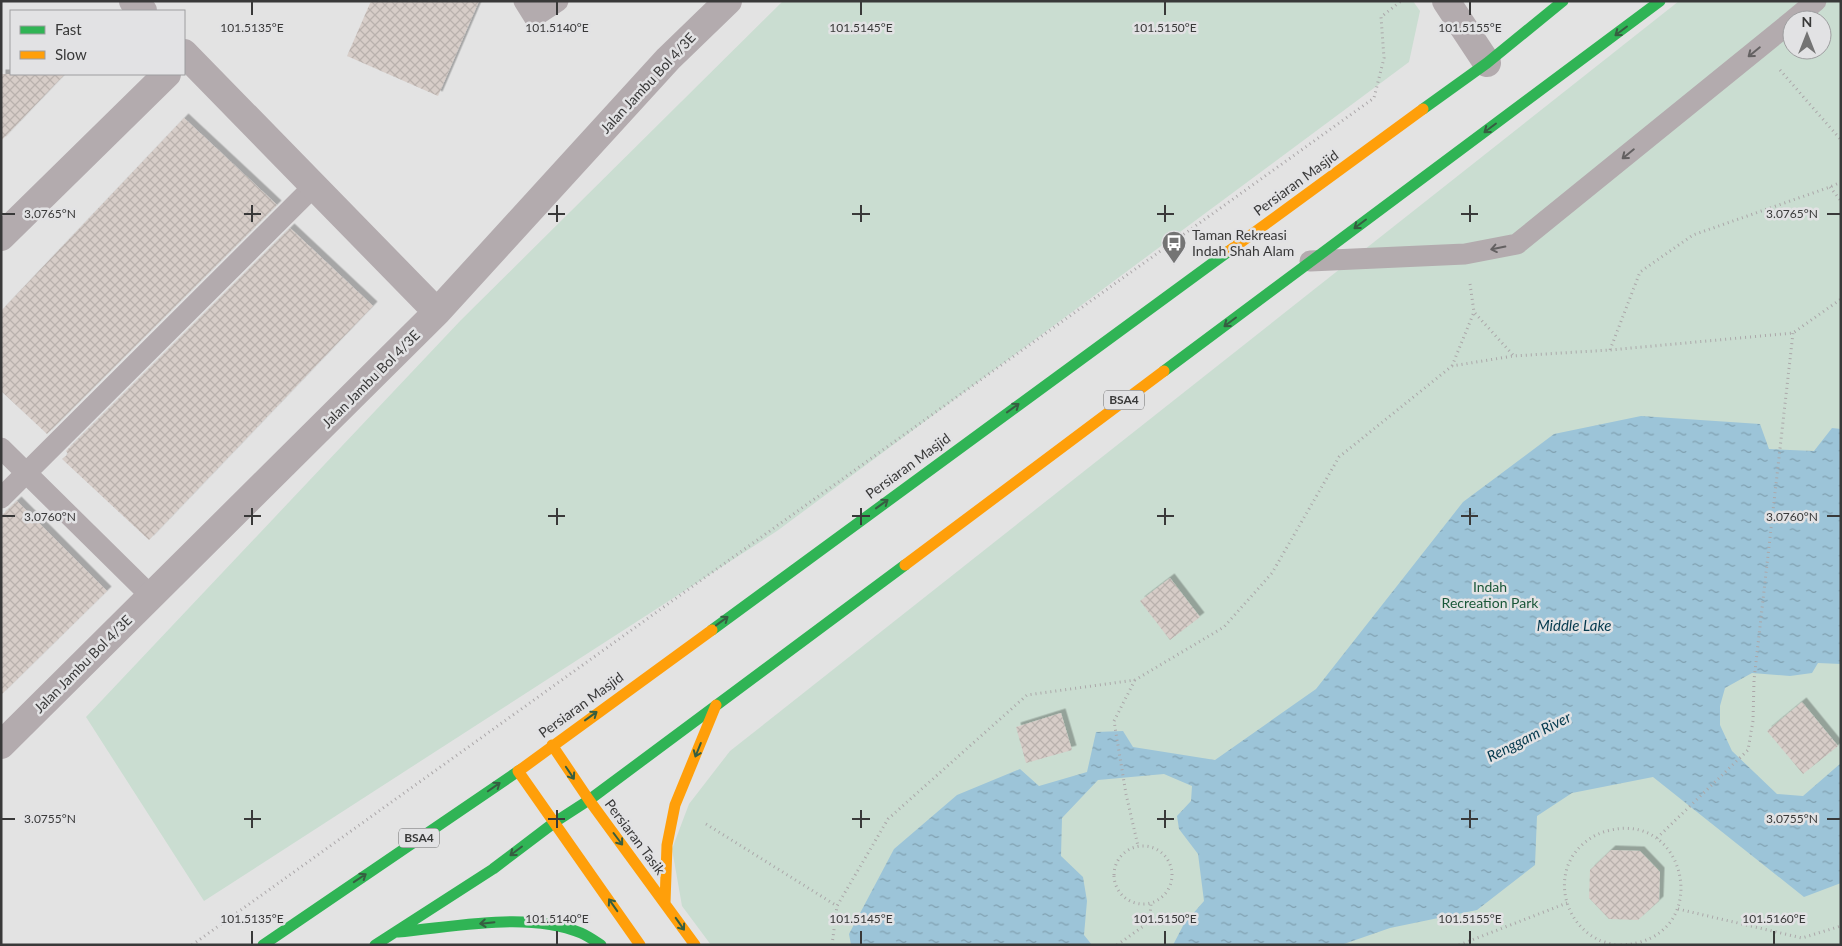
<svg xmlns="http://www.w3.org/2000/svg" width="1842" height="946" viewBox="0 0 1842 946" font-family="Lato,sans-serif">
  <defs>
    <pattern id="water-ripples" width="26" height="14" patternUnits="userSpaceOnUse" patternTransform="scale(1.25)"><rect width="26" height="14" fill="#9cc4d8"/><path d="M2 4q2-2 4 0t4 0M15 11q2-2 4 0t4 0" fill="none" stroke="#80a0b0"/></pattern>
    <pattern id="building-cross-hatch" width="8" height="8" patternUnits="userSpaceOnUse" patternTransform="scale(1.25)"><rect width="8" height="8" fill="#d7cdc8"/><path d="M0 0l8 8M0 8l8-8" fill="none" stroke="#b9b1ad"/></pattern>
    <filter id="shadow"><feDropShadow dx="4.5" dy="-4.5" stdDeviation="0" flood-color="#0004"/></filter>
  </defs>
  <rect width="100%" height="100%" fill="#e3e3e3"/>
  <!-- green -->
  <path fill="#caddd1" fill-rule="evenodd" d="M783,1H1413L1420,11L1409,62L777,531L204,901L86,717L461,320Z
    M1679,1H1841V945H711L682,906L672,849L689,804L730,751ZM1792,20H1822V50H1792Z"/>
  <!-- water -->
  <path fill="url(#water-ripples)" d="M1641,416L1760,424L1769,449L1814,451L1832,428L1841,429V664L1818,663L1812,673L1790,676L1752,673L1725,688L1720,706V725L1732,751L1777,794L1803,796L1841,763V883L1804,897L1653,777L1572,793L1537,816L1535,865L1477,910L1390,928L1341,945H1173L1184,924L1204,901L1198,854L1179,829L1177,816L1191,801L1192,786L1164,774L1098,780L1062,818L1061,856L1083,877L1087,901L1084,935L1092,945H851L849,934L894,849L957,795L1020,769L1039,786L1087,772L1096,732L1123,731L1133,747L1215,760L1316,689L1463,502L1554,434Z"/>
  <!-- building -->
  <path fill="url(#building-cross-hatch)" filter="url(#shadow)" d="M371,1H479L438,96L347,56Z
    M1,74H65L1,141Z
    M184,118L277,205L47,434L1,391V311Z
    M290,228L373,306L149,540L62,459L68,454L66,451Z
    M17,501L107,591L1,695V516Z
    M1170,578L1200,617L1170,640L1140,601Z
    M1802,702L1838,746L1803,774L1767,731Z
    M1061,713L1072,750L1026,763L1016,727Z
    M1611,850L1640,851L1660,872L1659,901L1638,920L1609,919L1589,898L1590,870Z"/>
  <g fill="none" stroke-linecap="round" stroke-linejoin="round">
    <!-- path -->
    <path stroke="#aba7a9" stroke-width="3" stroke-dasharray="1 4" stroke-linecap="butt" d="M1780,70L1841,140
      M1830,187L1841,201
      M1470,284L1474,312L1513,355
      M1610,350L1640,272L1693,235L1830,187L1841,182
      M1452,366L1474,312
      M1135,680L1114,721L1126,794L1138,846
      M706,824L837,906
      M1657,838L1748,750L1753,721L1754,680L1793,333
      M1114 875a29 29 0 1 1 58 0a29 29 0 1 1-58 0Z
      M1678,909L1802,938L1841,926
      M192,945L1374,98L1384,58L1381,17L1401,1
      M832,945L837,906L888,819L1027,695L1135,680L1224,627L1272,573L1339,457L1452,366L1513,356L1610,350L1793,333L1841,299
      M1117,945L1145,925L1150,916L1151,904
      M1459,945L1567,903
      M1615,945C1609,943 1602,942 1597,939C1568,924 1555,886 1572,857C1581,843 1595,833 1611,830C1690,812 1714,942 1620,945"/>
    <!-- lane -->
    <path stroke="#b3abae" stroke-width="21" d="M524,1L534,17L558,1
      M1793,20L1816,1
      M1310,261L1465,254L1517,244L1792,21
      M1,448L151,596
      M1,498L314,186"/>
    <!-- street -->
    <path stroke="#b3abae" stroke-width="28" d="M133,1L143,11
      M1446,1L1487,63
      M184,53L437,312
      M1,237L167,74
      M1,745L437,312L668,59L728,1"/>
    <!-- fast -->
    <path stroke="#30b455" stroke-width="11" d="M1423,109L1487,63L1563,1
      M1164,371L1660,1
      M712,630L1229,251
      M398,932C455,927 528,911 581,933C588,936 595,941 601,945
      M263,945L520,770
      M375,945L493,869L555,822L589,800L905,565"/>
    <!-- slow -->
    <path stroke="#ff9f0a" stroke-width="11" d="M1229,251L1423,109
      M905,565L1164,371
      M552,745L589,800L695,945
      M520,770L712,630
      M518,771L640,945
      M665,903L667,845L675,805L716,705"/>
  </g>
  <!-- one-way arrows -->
  <defs><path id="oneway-shaft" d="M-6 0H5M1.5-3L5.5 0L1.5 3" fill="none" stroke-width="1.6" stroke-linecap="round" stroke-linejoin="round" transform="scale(1.25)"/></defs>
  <g stroke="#365e41">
    <use href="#oneway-shaft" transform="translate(1621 31) rotate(143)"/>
    <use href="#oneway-shaft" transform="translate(1490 128) rotate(143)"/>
    <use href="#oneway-shaft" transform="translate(1360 224) rotate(143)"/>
    <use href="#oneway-shaft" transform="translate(1230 322) rotate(143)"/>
    <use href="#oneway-shaft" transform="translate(1013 408) rotate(-36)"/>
    <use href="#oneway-shaft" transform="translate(882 504) rotate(-36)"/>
    <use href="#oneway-shaft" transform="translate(722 621) rotate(-36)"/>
    <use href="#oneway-shaft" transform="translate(591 716) rotate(-36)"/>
    <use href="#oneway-shaft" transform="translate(698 750) rotate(112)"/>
    <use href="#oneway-shaft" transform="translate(570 773) rotate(56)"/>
    <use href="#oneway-shaft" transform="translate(494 787) rotate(-35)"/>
    <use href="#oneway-shaft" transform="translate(618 839) rotate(53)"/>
    <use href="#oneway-shaft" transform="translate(516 851) rotate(143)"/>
    <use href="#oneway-shaft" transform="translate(360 878) rotate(-34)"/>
    <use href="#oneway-shaft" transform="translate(613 905) rotate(-125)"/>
    <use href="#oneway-shaft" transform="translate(487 923) rotate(174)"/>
    <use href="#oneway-shaft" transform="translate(680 924) rotate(55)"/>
  </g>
  <g stroke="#646162">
    <use href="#oneway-shaft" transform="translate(1754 52) rotate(141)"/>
    <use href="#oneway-shaft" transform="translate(1628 154) rotate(141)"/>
    <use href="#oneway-shaft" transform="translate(1498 248) rotate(169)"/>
  </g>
  <!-- ticks -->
  <path fill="none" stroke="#393939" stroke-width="2" d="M252,2V15M557,2V15M861,2V15M1165,2V15M1470,2V15M252,205V222M557,205V222M861,205V222M1165,205V222M1470,205V222M2,214H15M244,214H261M548,214H565M852,214H870M1157,214H1174M1461,214H1478M1827,214H1840M252,508V525M557,508V525M861,508V525M1165,508V525M1470,508V525M2,516H15M244,516H261M548,516H565M852,516H870M1157,516H1174M1461,516H1478M1827,516H1840M252,810V828M557,810V828M861,810V828M1165,810V828M1470,810V828M2,819H15M244,819H261M548,819H565M852,819H870M1157,819H1174M1461,819H1478M1827,819H1840M252,931V944M557,931V944M861,931V944M1165,931V944M1470,931V944M1774,931V944"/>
  <!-- icons -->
  <defs>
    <symbol id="bus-pin" viewBox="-11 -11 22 30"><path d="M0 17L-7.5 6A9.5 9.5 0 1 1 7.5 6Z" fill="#747474" stroke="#e2e2e4"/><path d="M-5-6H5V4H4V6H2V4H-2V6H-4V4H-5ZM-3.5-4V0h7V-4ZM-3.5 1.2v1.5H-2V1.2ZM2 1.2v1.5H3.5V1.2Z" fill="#fff"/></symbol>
  </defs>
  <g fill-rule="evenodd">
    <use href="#bus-pin" x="1160" y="229" width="28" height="38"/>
  </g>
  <g text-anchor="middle" stroke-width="5" stroke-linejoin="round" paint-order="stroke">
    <!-- shield labels -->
    <g fill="#e2e2e4" stroke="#6c6c6c" stroke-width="1">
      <rect x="1104" y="390.5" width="40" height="19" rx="4"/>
      <rect x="399" y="828.5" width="40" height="19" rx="4"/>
    </g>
    <g font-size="12" font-weight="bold" fill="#393939">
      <text x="1124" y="404">BSA4</text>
      <text x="419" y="842">BSA4</text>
    </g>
    <!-- street labels -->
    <g font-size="14" fill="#393939" stroke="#e2e2e4">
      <text transform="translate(648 83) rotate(-47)" y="5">Jalan Jambu Bol 4/3E</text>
      <text transform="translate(1296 183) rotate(-36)" y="5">Persiaran Masjid</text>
      <text transform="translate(371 379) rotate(-45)" y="5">Jalan Jambu Bol 4/3E</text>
      <text transform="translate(908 466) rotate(-36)" y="5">Persiaran Masjid</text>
      <text transform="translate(83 664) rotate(-45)" y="5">Jalan Jambu Bol 4/3E</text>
      <text transform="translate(581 705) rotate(-36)" y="5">Persiaran Masjid</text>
      <text transform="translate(635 837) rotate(53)" y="5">Persiaran Tasik</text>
    </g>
    <!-- poi labels -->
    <g font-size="14" fill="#393939" stroke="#e2e2e4" text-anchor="start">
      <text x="1192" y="240">Taman Rekreasi<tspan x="1192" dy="16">Indah Shah Alam</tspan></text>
    </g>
    <!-- park labels -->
    <g font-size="14" fill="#1a5738" stroke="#e2e2e4">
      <text x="1490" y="592">Indah<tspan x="1490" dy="16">Recreation Park</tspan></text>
    </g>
    <!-- water labels -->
    <g font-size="15" font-style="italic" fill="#04394d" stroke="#e2e2e4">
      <text x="1574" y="631">Middle Lake</text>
      <text transform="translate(1529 737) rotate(-27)" y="5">Renggam River</text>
    </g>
  </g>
  <g font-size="12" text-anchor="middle" fill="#393939" stroke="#e2e2e4" stroke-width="5" stroke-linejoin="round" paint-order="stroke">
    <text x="252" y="32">101.5135°E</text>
    <text x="557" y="32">101.5140°E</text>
    <text x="861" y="32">101.5145°E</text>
    <text x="1165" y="32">101.5150°E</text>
    <text x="1470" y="32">101.5155°E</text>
    <text x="50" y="218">3.0765°N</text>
    <text x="1792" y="218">3.0765°N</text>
    <text x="50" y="521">3.0760°N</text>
    <text x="1792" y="521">3.0760°N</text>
    <text x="50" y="823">3.0755°N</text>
    <text x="1792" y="823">3.0755°N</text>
    <text x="252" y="923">101.5135°E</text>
    <text x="557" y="923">101.5140°E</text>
    <text x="861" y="923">101.5145°E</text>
    <text x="1165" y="923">101.5150°E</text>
    <text x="1470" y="923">101.5155°E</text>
    <text x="1774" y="923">101.5160°E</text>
  </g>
  <!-- border -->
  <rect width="1842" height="946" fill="none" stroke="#393939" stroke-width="5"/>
  <!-- legend -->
  <rect x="10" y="10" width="175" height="65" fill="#e2e2e4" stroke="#9e9ea0"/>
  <rect x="20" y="26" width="25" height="8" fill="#30b455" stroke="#9e9ea0"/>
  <text x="55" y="35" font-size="15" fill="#393939">Fast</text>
  <rect x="20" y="51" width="25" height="8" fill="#ff9f0a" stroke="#9e9ea0"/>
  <text x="55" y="60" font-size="15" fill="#393939">Slow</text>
  <!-- north arrow -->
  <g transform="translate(1807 35)"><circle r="24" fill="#e2e2e4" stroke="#9e9ea0"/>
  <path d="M0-4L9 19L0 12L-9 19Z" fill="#747474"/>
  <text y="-8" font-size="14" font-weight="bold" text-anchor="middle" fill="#393939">N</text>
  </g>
</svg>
